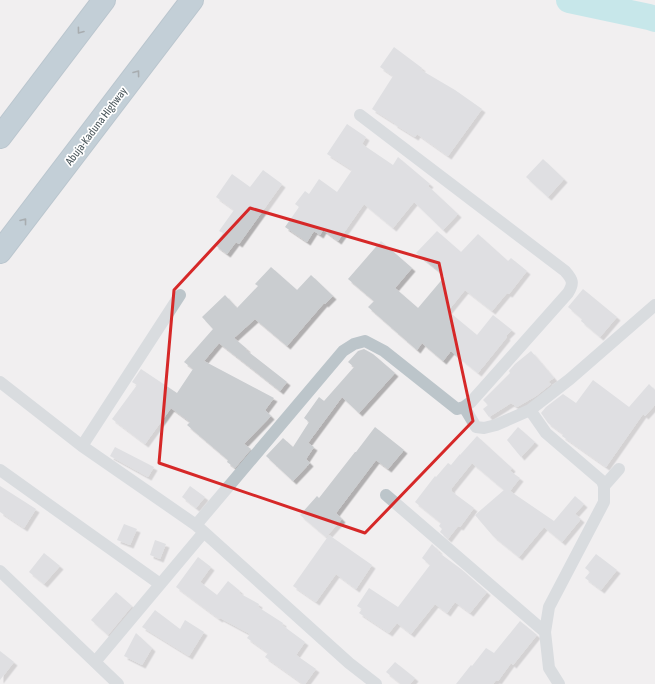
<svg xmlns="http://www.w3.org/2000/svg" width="655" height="684" viewBox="0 0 655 684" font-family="'Asap Condensed',sans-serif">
  <defs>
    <filter id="shadow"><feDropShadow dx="3.5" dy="3.5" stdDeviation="0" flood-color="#0004"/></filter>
  </defs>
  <rect width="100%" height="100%" fill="#f1eff0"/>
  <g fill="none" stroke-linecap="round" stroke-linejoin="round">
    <!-- river -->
    <path stroke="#95dee2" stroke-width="26" d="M569,0L649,17L655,19"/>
  </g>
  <!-- building -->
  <path fill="#cacdd0" filter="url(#shadow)" d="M394,47L422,68L421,70L455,90L482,109L448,156L417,134L415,137L394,124V123L372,109L393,76L380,67Z
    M347,124L366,137L362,144L393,165L398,157L430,184L428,186L458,214L443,230L414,202L393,228L364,204L338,241L323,230L320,235L314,231L307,242L285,227L299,207L295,204L305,191L309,194L319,179L337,192L352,170L327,154Z
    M543,159L564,179L548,197L526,177Z
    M263,170L282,184L239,244L236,242L227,254L215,245L223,233L219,231L234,210L216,197L232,174L250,187Z
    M437,231L461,252L478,234L508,261L511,258L527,271L509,294L507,293L492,311L465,290L448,311L477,335L493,315L512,330L506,336L507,337L478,373L451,351L443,361L422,343L417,350L368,307L374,301L348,279L381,241L412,268L395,288L418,308L445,276L416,253Z
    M271,267L297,290L311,275L333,296L325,304L324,303L287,346L255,319L234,338L247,349L246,350L287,382L280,391L219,343L204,361L274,398L265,410L271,416L244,444L251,449L235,468L227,462L228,460L187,425L190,422L171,408L145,444L112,419L137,385L132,382L141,369L177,393L193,369L184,362L213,329L202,317L225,295L237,308L258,286L255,284Z
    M583,289L617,317L600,337L581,321L582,319L568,307Z
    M364,349L373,354L395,373L359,413L342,397L308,443L314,447L306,459L310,463L293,481L266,456L283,438L293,447L309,422L304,418L319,397L324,401L354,367L348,362L358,351Z
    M531,351L554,378L548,382L551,384L536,396L517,407L511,403L489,417L483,409L488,405L483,400L510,373L509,371L515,364Z
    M593,380L629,407L649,384L655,390V405L645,416L643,414L606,467L562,436L563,434L548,423L541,413L546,407L563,394L576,403Z
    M375,427L404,450L388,469L376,460L336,513L342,519L326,537L300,515L317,496L319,498L355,452H356Z
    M518,427L535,442L521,457L507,440Z
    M477,436L512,468L510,471L520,478L510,491L554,521L575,496L584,504L575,514L581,519L562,542L544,527L519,557L493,536L475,515L504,490L472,463L451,489L452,490L451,491L474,508L460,527L458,526L448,539L440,532L442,529L439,526L441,523L415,502L435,476L436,477L448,463L451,465L460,454V455Z
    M115,447L154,467L148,477L110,456Z
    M0,486L36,509L24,528L0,512Z
    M190,486L205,497L196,508L182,497Z
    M124,524L137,529L130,545L117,540Z
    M329,535L372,565L356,589L336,574L316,602L293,586Z
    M155,540L166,544L160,559L150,555Z
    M432,544L439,551L438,552L461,569L487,592L470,613L455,602L447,613L435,604L411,634L397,623L389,633L359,613L362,609L357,606L369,588L398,607L430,565L422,558Z
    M44,553L60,566L44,584L29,572Z
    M596,554L617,570L601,590L585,578L590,572L585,568Z
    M198,557L211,567L200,582L217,595L228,581L240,591L239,593L259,604L258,607L283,623L282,625L305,642L296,655L316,669L305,684H303L265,657L268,653L247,638L250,634L220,618L219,619L176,587Z
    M116,592L132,606L108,635L91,620Z
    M155,610L180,629L185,620L204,632L189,656L142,627Z
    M520,621L537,635L513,665L511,663L498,681L496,680L493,684H456L471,665L472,666L486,648L494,653Z
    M136,633L152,648L142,665L124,656Z
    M0,651L14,662L0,680Z
    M395,662L415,678L410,684H401L386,672Z"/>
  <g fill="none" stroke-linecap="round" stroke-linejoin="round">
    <defs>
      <path id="highway" d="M0,137L104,0
        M0,252L192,0"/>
    </defs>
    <!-- highway casing -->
    <use href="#highway" stroke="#7894a4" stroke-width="24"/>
    <!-- street -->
    <path stroke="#bcc5ca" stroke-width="12" d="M0,382L82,446L196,525L349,663L376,684
      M464,407L476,427L484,428L496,425L530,410L570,379L655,305
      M530,410L546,433L602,481L604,486V502L549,607L545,632L549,668L559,684
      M82,446L180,295
      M0,470L160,584
      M604,486L619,469
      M386,495L545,632
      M196,525L343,351L354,344L365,341L384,351L457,409L464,407L471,402L568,293C574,283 573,280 565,271L360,115
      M0,571L118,684
      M95,662L204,532"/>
    <!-- highway -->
    <use href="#highway" stroke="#8da9b8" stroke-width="22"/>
  </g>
  <!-- one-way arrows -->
  <defs><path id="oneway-chevron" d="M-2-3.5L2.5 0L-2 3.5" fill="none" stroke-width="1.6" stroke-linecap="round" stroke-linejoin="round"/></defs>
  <g stroke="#505d63">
    <use href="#oneway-chevron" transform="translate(80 31) rotate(127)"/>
    <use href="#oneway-chevron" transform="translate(137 73) rotate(-53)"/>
    <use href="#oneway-chevron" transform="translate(24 221) rotate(-52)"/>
  </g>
  <!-- marked area -->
  <path d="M0 0H655V684H0ZM250,208L439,263L473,421L365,533L159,463L174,290Z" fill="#f1eff0" fill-opacity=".55" fill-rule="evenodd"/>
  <path fill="none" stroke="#d62828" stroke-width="3" stroke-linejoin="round" d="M250,208L439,263L473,421L365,533L159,463L174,290Z"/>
  <g text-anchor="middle" stroke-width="3.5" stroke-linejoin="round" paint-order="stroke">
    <!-- street labels -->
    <g font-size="11" fill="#49555a" stroke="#fff">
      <text transform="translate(96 126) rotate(-53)" y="4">Abuja-Kaduna Highway</text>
    </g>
  </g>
</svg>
